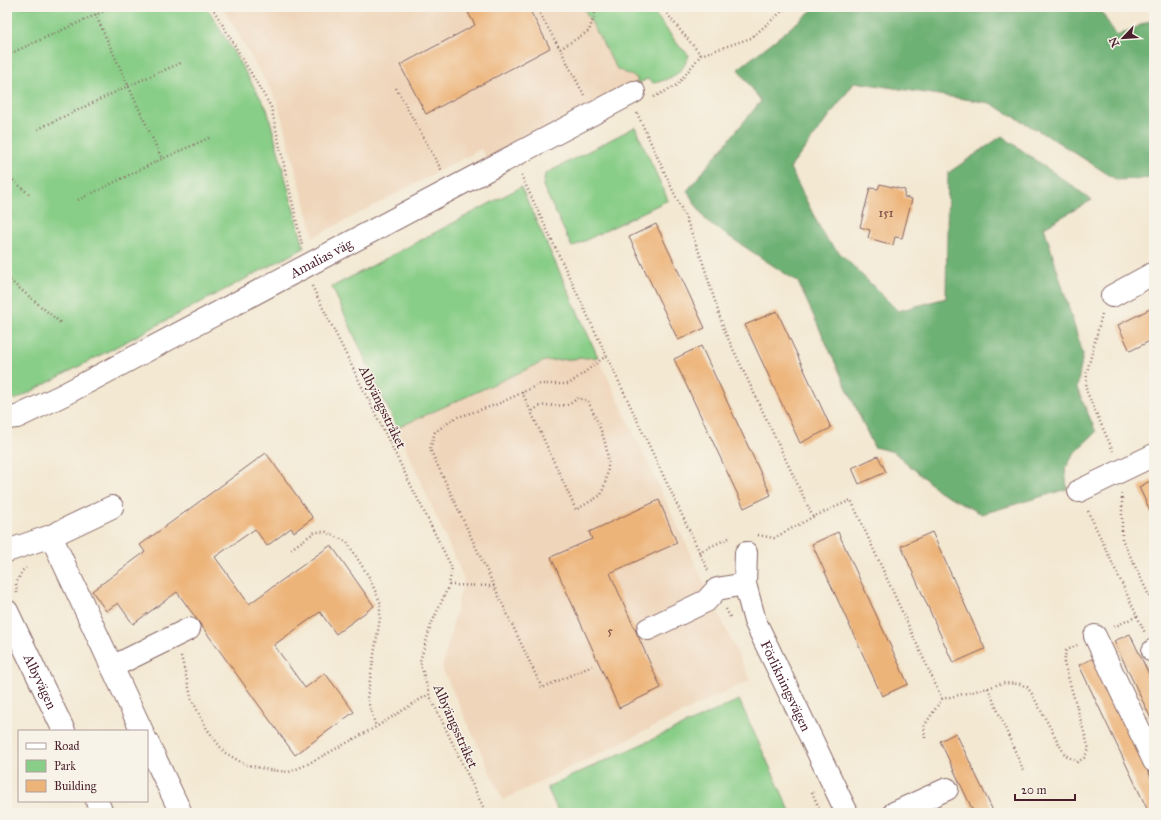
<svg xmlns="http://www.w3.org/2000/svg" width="1161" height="820" viewBox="0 0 1161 820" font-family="'IM FELL Great Primer',serif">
  <rect width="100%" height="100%" fill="#f7f3e8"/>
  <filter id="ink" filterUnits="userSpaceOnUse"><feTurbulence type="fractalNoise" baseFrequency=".025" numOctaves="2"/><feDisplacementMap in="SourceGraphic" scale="8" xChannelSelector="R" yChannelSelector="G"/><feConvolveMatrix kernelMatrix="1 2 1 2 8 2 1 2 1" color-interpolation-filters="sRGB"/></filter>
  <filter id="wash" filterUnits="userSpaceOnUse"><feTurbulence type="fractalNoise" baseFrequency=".012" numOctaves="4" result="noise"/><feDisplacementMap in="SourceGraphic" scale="16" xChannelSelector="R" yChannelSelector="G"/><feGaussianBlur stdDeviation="0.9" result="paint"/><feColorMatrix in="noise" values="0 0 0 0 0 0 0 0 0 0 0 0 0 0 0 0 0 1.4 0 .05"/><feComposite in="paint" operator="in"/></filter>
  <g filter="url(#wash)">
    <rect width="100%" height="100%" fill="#f3e8d2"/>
    <!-- built -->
    <path fill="#efd6bb" d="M222,7H583L617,68L638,78L637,84L490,165L481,149L314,237L277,101Z
      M598,357L750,680L503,800L442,668L464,579L397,428L545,361Z"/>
    <!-- green -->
    <path fill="#89ce88" stroke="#6a765a" d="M7,7H207L267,109L304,248L15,400L7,393Z
      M583,7H650L679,46L689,55C682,74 673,78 654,83L647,79L637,84V78L617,69Z
      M635,127L668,200L572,247L543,186L545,174Z
      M521,187L598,357L545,361L397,428L332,287Z
      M739,700L791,813H559L547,787Z"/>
    <!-- forest -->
    <path fill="#6eb174" stroke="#5c6850" d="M816,7H1098L1117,36L1154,19V178L1117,180L1053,139L990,103L855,82L790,168L825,238L898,311L946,298L948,173L1002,136L1092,200L1044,227L1083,354L1077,388L1096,432L1075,452L1065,469L1067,489L982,514L939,491L894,452L874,447L798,282L707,222L687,191L761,101L738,69L784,33Z"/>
    <g id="blocks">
      <!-- building -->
      <path fill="#edb479" d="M465,7H528L550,48L426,114L400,65L475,25Z
        M880,184L905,190L904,197L912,199L902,238L895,237L893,245L868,238L870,230L860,227L870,188L878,189Z
        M656,224L705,328L678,340L629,237Z
        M1154,307V339L1130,351L1118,325Z
        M777,311L831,428L800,443L745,325Z
        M701,346L771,495L744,508L674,359Z
        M266,453L313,518L294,532L291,528L267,546L255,529L215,557L249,604L331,545L374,606L336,634L320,612L274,645L305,688L325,673L354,712L295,755L177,592L133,624L118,603L106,611L92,591L145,552L140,545Z
        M878,456L886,472L859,484L852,468Z
        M1154,479V514L1152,515L1139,487Z
        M659,500L677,543L610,573L661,688L619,708L551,557L592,539L589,532Z
        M838,532L908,684L882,696L812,544Z
        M932,532L985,649L953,663L901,546Z
        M1130,634L1154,685V725L1114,641Z
        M1094,658L1154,784V813H1149L1079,665Z
        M956,733L994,813H974L940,741Z"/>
    </g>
  </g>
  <g filter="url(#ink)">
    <use href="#blocks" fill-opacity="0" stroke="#856565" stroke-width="1"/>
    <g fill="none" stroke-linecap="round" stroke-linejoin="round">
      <defs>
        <g id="minor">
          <path d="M1112,296L1154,273"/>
          <path id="s1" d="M7,418L17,417L63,395L634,92"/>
          <path d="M1079,491L1154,455"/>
          <path d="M51,536L142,731"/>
          <path d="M7,551L51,536L112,507"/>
          <path id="s2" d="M746,553L745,584L755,621L847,813"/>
          <path id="s3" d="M7,611L64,731"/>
          <path d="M648,629L706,601L717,589L745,584"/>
          <path d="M1095,636L1154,761"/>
          <path d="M1153,651L1154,650"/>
          <path d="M112,667L189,629"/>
          <path d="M147,741L181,813"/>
          <path d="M97,801L102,813"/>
          <path d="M894,813L947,789"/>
        </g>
      </defs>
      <!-- minor casing -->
      <use href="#minor" stroke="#856565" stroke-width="24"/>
      <!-- path -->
      <path stroke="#856565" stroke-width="2.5" stroke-dasharray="1 3" stroke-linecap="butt" d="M92,7L162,159
        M212,7L271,107L302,245
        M536,7L560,49
        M663,7L671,19L701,55
        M7,55L113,7
        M396,88L442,171
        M584,95L560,49L589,31L597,7
        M654,97L677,85L701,55L751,38L787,7
        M637,113L687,221L702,260L724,330L813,517
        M38,129L128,86L183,62
        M7,175L29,194
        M521,175L708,570
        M78,200L162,159L211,137
        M7,278L62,324
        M312,286L452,568L449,585L431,625L420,661L429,694L486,813
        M1102,314L1087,372L1086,390L1113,451
        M7,383L8,384
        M522,392L576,510L601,495C603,489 606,482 607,475C612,449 598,423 588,401L578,398C575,400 571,404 567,405C554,407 543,401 531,412
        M1122,494V539L1154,606
        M1088,511L1145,633
        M758,535L774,538L813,517L851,500L942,699
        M291,549L315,532H326L347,542L369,577L380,602V618L367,698L376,727
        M699,552L731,537
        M449,585L494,586L542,688L592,666
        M494,586L430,449L435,432L455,418L498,404L540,384H569L606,356
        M17,593L16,584L22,571L26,568
        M726,609L731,619
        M1114,627L1137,616
        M181,656L192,700L207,729L224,752L244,764L269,770L289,772L306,765L376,727L429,694
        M988,688L1024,772
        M925,738L924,726L942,699L988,688L1002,683L1020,684L1027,687L1032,694L1065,755L1077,762L1084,758L1089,749L1064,663L1066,651L1077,645
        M812,792L821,813"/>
      <!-- minor -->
      <use href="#minor" stroke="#fff" stroke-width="22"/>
    </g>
  </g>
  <g text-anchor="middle" stroke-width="3" stroke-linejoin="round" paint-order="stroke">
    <!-- number labels -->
    <g font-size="12" fill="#73443e">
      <text x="886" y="217">151</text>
      <text x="610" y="635">5</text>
    </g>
    <!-- street labels -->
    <g font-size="14" fill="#4a1f2b" stroke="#f7f3e8">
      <text dy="5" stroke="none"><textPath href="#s1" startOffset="353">Amalias väg</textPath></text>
      <text transform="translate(383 407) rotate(64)" y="5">Albyängsstråket</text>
      <text dy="5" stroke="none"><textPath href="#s3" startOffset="78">Albyvägen</textPath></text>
      <text dy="5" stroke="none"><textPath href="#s2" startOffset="141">Förlikningsvägen</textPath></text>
      <text transform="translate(456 726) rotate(66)" y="5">Albyängsstråket</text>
    </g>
  </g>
  <!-- margin -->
  <rect width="1161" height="820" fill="none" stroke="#f7f3e8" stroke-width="24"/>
  <!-- legend -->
  <rect x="18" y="730" width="130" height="72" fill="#f7f3e8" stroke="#b29e9c"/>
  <rect x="26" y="743" width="20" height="6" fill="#ffffff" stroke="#b29e9c"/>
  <text x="54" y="750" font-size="12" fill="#4a1f2b">Road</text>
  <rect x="26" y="760" width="20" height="12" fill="#89ce88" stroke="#b29e9c"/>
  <text x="54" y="770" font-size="12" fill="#4a1f2b">Park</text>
  <rect x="26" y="780" width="20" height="12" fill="#edb479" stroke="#b29e9c"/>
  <text x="54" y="790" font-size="12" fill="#4a1f2b">Building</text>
  <!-- north arrow -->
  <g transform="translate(1123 38) rotate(245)" stroke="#f7f3e8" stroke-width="3" paint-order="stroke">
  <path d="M0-3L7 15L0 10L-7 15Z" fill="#4a1f2b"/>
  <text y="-6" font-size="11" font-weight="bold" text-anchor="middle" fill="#4a1f2b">N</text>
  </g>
  <!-- scale -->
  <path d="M1015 794v6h60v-6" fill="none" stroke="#4a1f2b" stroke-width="2"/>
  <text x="1021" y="794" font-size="12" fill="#4a1f2b" stroke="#f7f3e8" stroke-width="3" paint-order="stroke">20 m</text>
</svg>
